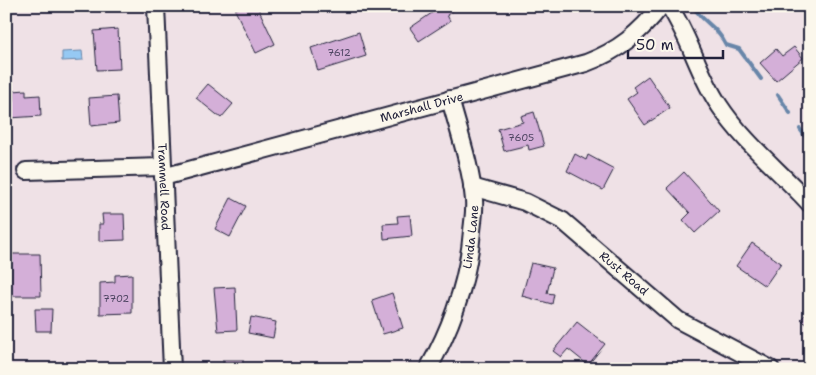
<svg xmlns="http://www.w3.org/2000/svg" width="816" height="375" viewBox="0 0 816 375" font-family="'Shantell Sans',sans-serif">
  <rect width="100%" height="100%" fill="#efe1e6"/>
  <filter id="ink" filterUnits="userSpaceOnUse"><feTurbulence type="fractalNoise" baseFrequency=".02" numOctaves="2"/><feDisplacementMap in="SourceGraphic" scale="10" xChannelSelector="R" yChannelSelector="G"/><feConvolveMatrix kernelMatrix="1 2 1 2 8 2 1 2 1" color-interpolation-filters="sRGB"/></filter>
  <g filter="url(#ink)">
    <!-- water -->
    <path fill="#96c9f3" stroke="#6886a9" d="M82,51L83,60L62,61V52Z"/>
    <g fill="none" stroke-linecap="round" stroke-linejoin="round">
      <!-- stream -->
      <path stroke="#6886a9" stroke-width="4" d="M693,6C703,23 717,26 726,45L739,49L761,79
        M778,95L790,113
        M800,129L810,143"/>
    </g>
    <!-- building -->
    <path fill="#d4afd8" stroke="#22223b" d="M242,6H257L275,44L256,53L235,10Z
      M442,6H451L454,10L447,15L450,21L419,41L410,28Z
      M118,29L120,69L97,70L94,31Z
      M359,32L366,56L318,71L311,48Z
      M794,47L803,58L776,81L760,63L776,49L782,56Z
      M648,76L670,108L645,125L627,99L637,92L633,87Z
      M208,84L233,104L221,118L196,98Z
      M26,90V96L40,95L41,116L9,118L10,125L6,126V101H14L13,91Z
      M117,96L119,123L91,126L89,98Z
      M534,112L544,146L529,150L528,145L504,151L498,129L523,122L521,116Z
      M575,154L586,160L588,155L614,169L603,190L567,171Z
      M684,172L719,211L695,233L683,220L690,213L667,188Z
      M231,198L246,206L230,237L215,229Z
      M102,214H124L125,240L99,241V224H103Z
      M410,215L412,236L384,239L383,224L398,223L397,216Z
      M752,243L781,263L765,286L736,266Z
      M11,254H40L41,296H11Z
      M531,263L553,268L547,293L554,294L552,304L522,296Z
      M132,274V313L100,314V283L115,282V275Z
      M235,287L237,330L218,331L214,288Z
      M392,293L403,328L383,334L372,300Z
      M35,309H52L51,331H36Z
      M810,310V328L801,319Z
      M251,317L276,322L273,338L248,333Z
      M577,322L605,344L588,365L568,349L561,357L553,351Z
      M223,360H243V369H223Z"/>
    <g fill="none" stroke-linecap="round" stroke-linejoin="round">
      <defs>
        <g id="minor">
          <path id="s1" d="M156,6L172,369"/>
          <path d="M669,6C690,37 698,74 719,105C743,142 780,171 810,204"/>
          <path d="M26,171L162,167"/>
          <path id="s2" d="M163,177L586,63C618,51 640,33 661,6"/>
          <path id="s3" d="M472,187L525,202L563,221L678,320L771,369"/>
          <path id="s4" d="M428,369C453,325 468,281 472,231C473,221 475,210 474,200C471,167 459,132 450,99"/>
        </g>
      </defs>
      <!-- minor casing -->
      <use href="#minor" stroke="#22223b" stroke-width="20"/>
      <!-- minor -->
      <use href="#minor" stroke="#fbf7ec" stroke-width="16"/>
    </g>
  </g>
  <g text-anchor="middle" stroke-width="5" stroke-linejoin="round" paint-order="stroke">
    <!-- number labels -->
    <g font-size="10" fill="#4e4562">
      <text x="339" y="56">7612</text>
      <text x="521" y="141">7605</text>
      <text x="116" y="302">7702</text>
    </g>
    <!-- street labels -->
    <g font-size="12" fill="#22223b" stroke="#fbf7ec">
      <text dy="4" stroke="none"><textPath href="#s2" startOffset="268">Marshall Drive</textPath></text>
      <text dy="4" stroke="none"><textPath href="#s1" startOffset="181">Trammell Road</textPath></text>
      <text dy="4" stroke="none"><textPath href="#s4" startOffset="140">Linda Lane</textPath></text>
      <text dy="4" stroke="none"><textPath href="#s3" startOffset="178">Rust Road</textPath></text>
    </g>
  </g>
  <!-- margin -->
  <rect width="816" height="375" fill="none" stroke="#fbf7ec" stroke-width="25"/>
  <rect x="12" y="12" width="791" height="350" fill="none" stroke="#22223b" stroke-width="2" filter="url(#ink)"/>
  <!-- scale -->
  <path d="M628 50v8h95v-8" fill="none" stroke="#22223b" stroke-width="2.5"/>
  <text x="636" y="50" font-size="15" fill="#22223b" stroke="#fbf7ec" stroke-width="4" paint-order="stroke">50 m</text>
</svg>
